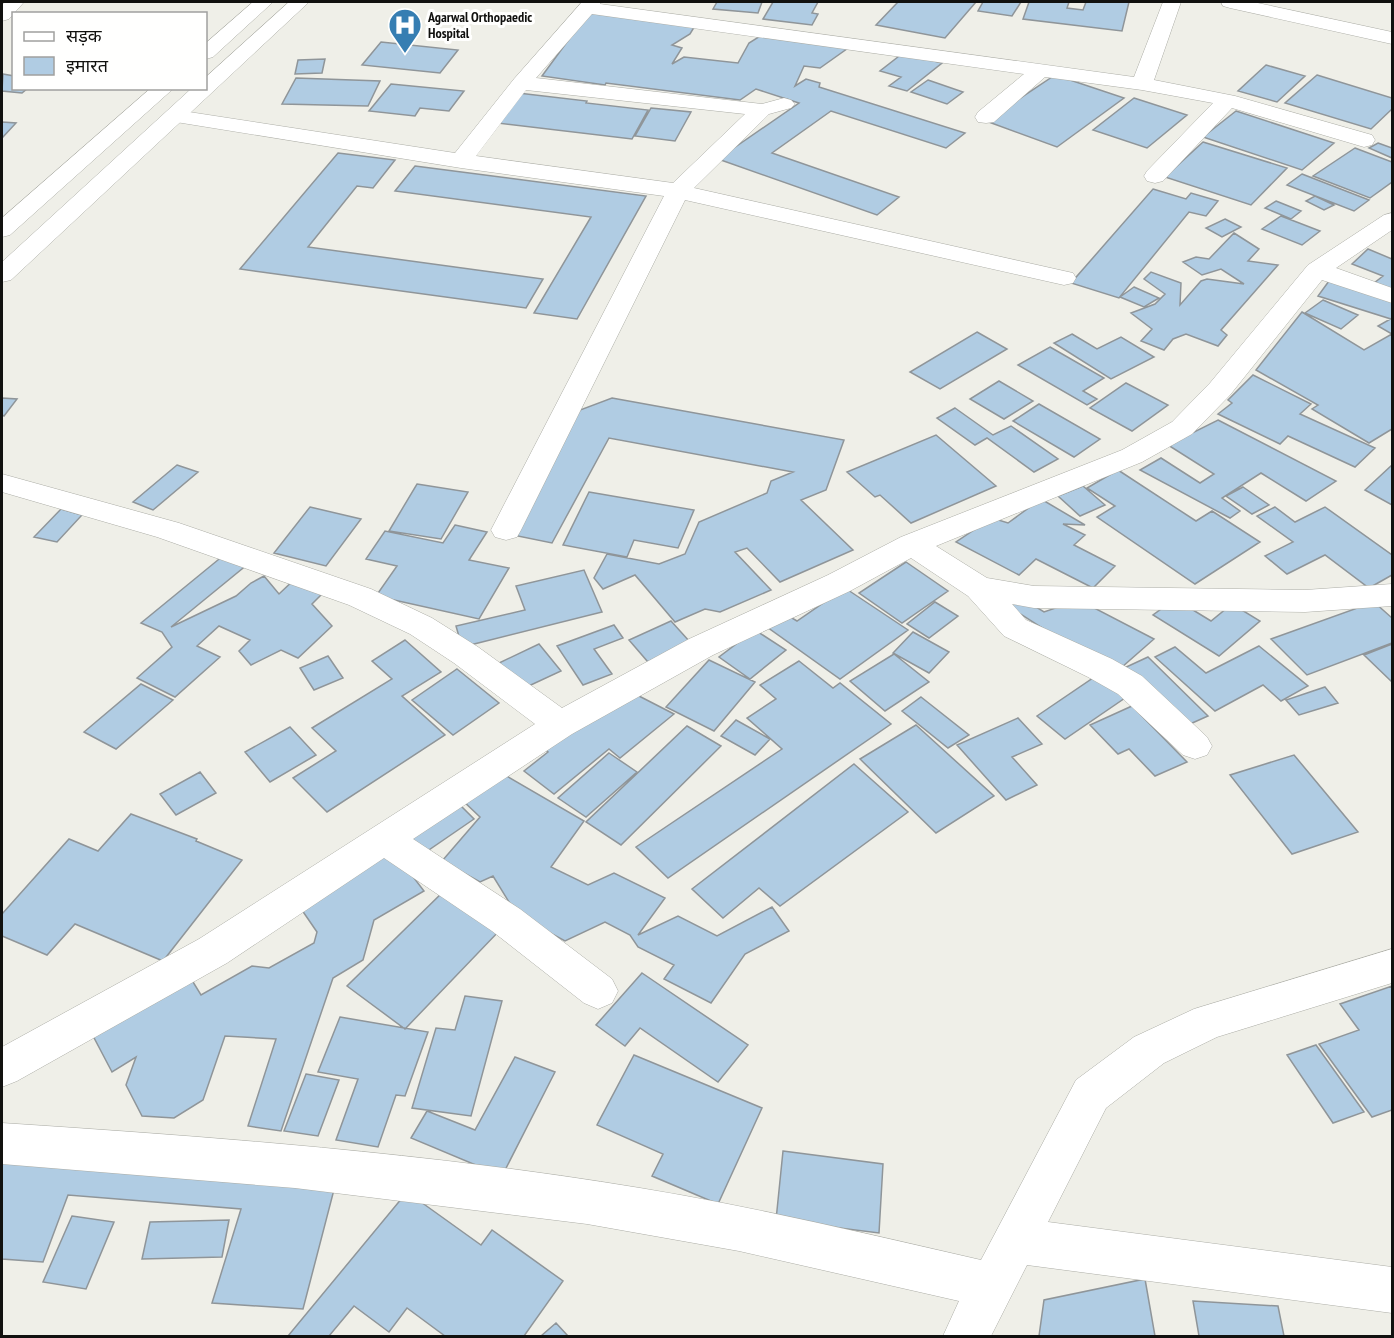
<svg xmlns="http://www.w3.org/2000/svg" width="1394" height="1338" viewBox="0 0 1394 1338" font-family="'PT Sans Narrow','Noto Sans Devanagari',sans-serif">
  <rect width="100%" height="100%" fill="#efefe8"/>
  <!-- building -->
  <path fill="#b0cce3" stroke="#8f9599" stroke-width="1.5" d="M717,2H762L758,13L713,9Z
    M773,2H818L812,13L818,14L812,25L763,19Z
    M898,2H976L945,38L876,25Z
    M983,2H1021L1012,16L978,11Z
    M1029,2H1069L1067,8L1083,10L1086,2H1129L1122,31L1023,19Z
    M589,12L696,24L690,34L672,45L682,48L672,64L684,57L738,63L749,43L765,33L851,46L820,68L804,66L795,86L806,79L820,83L819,87L965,133L946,148L831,111L772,153L899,197L877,215L718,159L799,103L756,89L740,100L606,83L605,85L542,76Z
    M381,42L458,50L440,73L362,65Z
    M903,53L942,63L907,91L889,86L901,77L880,71Z
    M325,59L322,73L295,74L298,60Z
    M1266,65L1305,76L1277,102L1238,91Z
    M3,74L14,76V88H28L22,93L2,91Z
    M1055,75L1124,98L1057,147L986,121Z
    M1317,75L1392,98V109L1371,129L1285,103Z
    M296,78L380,81L368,106L282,104Z
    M928,80L963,92L947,104L911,92Z
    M391,84L464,91L449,111L420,108L415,116L369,111Z
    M518,93L587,101L586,103L648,110L632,139L497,123Z
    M1134,98L1187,115L1147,148L1093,130Z
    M651,108L691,112L675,141L635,136Z
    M1236,111L1334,143L1302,170L1203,137Z
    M2,122L16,123L2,138Z
    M1203,142L1287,168L1251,205L1165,177Z
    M1378,143L1392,148V158L1369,148Z
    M1355,148L1392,162V182L1370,198L1313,176Z
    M338,153L395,160L373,188L357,186L308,247L543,279L526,308L240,269Z
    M415,166L646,196L577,319L534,313L591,217L395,191Z
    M1302,174L1369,200L1354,211L1287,185Z
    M1153,189L1186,199L1191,193L1218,201L1206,216L1189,212L1119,298L1071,283Z
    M1315,196L1334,205L1324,210L1306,201Z
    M1276,201L1301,211L1291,219L1265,208Z
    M1281,216L1320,231L1302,245L1262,229Z
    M1225,219L1241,227L1222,237L1206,228Z
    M1234,233L1259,249L1248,261L1278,265L1221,330L1227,335L1218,346L1186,334L1173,339L1164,350L1141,341L1152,329L1131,313L1155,304L1165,294L1144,279L1151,272L1181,283L1180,305L1201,281L1207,279L1244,284L1221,269L1202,275L1183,262L1196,257L1209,259Z
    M1368,249L1392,259V290L1374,283L1383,276L1352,264Z
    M1329,281L1392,302V317L1391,319L1318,296Z
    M1134,287L1159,298L1144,307L1120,297Z
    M1323,300L1358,315L1341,329L1305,313Z
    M1302,312L1364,350L1392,334L1378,326L1392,318V429L1369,443L1312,409L1318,405L1256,370Z
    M977,332L1007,349L940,389L910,372Z
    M1072,334L1097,349L1121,337L1154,357L1111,379L1054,343Z
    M1050,347L1104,378L1083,391L1097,399L1087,405L1018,365Z
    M1253,375L1311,404L1300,414L1375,448L1355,467L1288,436L1280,444L1218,414L1232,403L1228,400Z
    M999,381L1033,401L1004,419L970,399Z
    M1126,383L1168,405L1132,431L1090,408Z
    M2,398L17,399L4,416L2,415Z
    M612,398L844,440L826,490L801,500L853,550L780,582L747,548L735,552L771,590L720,612L705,609L675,622L635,575L603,589L594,578L607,554L659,564L685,554L699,522L767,493L771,481L793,472L609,438L552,543L508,534L580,410Z
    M1039,404L1100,439L1074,457L1013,421Z
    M955,408L993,435L1011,426L1058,459L1034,472L987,438L975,445L937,418Z
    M1218,420L1336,481L1306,501L1261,473L1222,498L1240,511L1230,518L1140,470L1161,458L1200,483L1214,474L1168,445Z
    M936,435L996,486L911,523L880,495L875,497L847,472Z
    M177,465L198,472L153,510L133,502Z
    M1392,465V505L1365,490Z
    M1118,470L1196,521L1212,511L1260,542L1195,584L1097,517L1115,506L1087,488Z
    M417,484L468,492L441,539L389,531Z
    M1083,486L1105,505L1080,516L1058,496Z
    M1243,487L1269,505L1252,514L1226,496Z
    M589,492L694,510L678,548L634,540L627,557L563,545Z
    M1041,499L1085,525L1063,524L1085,535L1074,545L1115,566L1093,588L1036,559L1019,575L956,542L992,518L1008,523Z
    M310,507L361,519L326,566L274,553Z
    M1275,507L1295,522L1325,507L1392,555V575L1369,588L1325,555L1287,574L1265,556L1293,542L1257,516Z
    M61,509L82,515L57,542L34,537Z
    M455,525L487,532L469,560L509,568L479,619L376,596L397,566L366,559L385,531L443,543Z
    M224,555L248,564L171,627L236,596L251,583L264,576L279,594L295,579L324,592L312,604L332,626L298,658L281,650L251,665L239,651L250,640L219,626L197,646L220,657L175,697L137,678L172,647L162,632L141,623Z
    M906,562L948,591L902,623L859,593Z
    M584,570L602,612L462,647L456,626L525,610L516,586Z
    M845,588L908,630L840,679L767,627L787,615L797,621Z
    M1020,597L1044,612L1079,600L1154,639L1114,674L1008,606Z
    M1175,599L1211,621L1232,604L1260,621L1219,656L1153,615Z
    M935,602L958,616L929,638L907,624Z
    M1374,602L1392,618V643L1307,675L1271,639Z
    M671,621L690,642L648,662L629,640Z
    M614,625L623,638L594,649L612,674L583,685L557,646Z
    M755,630L786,650L750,679L719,657Z
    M913,632L949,652L929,673L893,653Z
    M405,640L441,672L402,696L445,735L327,812L293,778L336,751L312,728L392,679L372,661Z
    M539,644L561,671L520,690L499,663Z
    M1392,644V682L1364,655Z
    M1259,646L1308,686L1281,701L1263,685L1215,711L1155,657L1175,647L1206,673Z
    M894,654L929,682L885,711L850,681Z
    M328,656L343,678L314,690L300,668Z
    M1148,657L1208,716L1181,728L1122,669Z
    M709,660L755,682L714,731L666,707Z
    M799,661L833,688L840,683L891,724L668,878L636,847L782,749L747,718L776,699L760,685Z
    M457,669L499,703L453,735L412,700Z
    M1096,676L1125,698L1065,739L1037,716Z
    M141,684L173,700L116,749L84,732Z
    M1325,687L1338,703L1299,715L1286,700Z
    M637,695L674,714L620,758L609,749L554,794L524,771L548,752L542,746Z
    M921,697L969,735L948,748L902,711Z
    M1132,706L1187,762L1155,776L1129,749L1118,754L1090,725Z
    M1018,718L1042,744L1012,757L1037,785L1006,800L957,745Z
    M736,720L770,739L755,755L721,736Z
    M916,725L994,796L936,833L860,759Z
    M687,726L721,746L621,845L586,822Z
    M290,727L316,755L270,782L245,752Z
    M609,753L637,772L586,817L558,798Z
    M1294,755L1358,832L1292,854L1230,775Z
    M854,764L908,812L780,906L759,888L723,918L692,889Z
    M498,771L584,821L551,867L588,885L614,873L665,898L638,935L678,916L717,936L772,907L789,931L745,954L711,1003L664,979L674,965L638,947L630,935L605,922L565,941L517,915L493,876L480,882L442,861L480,817L458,796Z
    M200,772L216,793L176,815L160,794Z
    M454,799L474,819L420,856L399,836Z
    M131,814L197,839L196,841L242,860L163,961L75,924L47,955L2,936V914L69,839L98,851Z
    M391,848L424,891L374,920L363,960L333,978L281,1131L248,1126L276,1039L225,1036L203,1100L174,1118L142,1116L126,1085L136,1057L112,1072L91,1032L190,977L201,995L252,966L269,968L314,943L317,932L295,900Z
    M445,890L502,928L405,1029L347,986Z
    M642,973L748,1045L718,1082L640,1028L625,1046L596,1025Z
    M1392,986V1110L1372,1117L1319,1044L1359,1030L1340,1004Z
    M465,996L502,1001L471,1116L412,1108L436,1028L455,1030Z
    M340,1017L428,1032L405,1096L396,1095L378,1147L336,1140L358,1079L318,1072Z
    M1316,1045L1364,1112L1333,1123L1287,1055Z
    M634,1055L762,1108L718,1204L652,1176L663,1154L597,1125Z
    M515,1057L555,1072L502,1176L411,1138L427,1111L475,1130Z
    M306,1074L339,1080L318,1136L284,1131Z
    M783,1151L883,1164L879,1233L776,1220Z
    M2,1156L336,1182L303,1309L212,1303L241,1209L68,1195L43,1262L2,1259Z
    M407,1192L481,1245L492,1230L563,1281L524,1336H445L407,1308L389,1332L354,1306L329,1336H288Z
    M72,1216L114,1222L86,1289L43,1282Z
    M229,1220L222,1257L142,1259L150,1222Z
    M1145,1279L1155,1336H1039L1044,1300Z
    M1193,1301L1278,1306L1284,1336H1199Z
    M556,1323L568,1336H541Z"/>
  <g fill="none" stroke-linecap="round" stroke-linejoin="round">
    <defs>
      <path id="minor" d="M5,2H24L9,19L2,21V5Z
        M582,2H601L600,4L1134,77L1163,2H1181L1154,80L1235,96L1372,135L1375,140L1372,145L1364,147L1232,108L1163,181L1155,183L1147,181L1144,176L1147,171L1213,103L1142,90L1045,77L994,122L986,123L978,122L975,117L978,112L1024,74L592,14L536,78L762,104L784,98L791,100L795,104L791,108L769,114L694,188L1064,271L1073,273L1076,278L1073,283L1064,285L685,200L521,530L517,537L506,540L495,537L491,530L664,196L461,168L176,122L168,121L165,116L168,111L176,110L455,153L514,79ZM526,90L745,114L673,183L476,156Z
        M1221,2H1253L1392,32V44L1230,8L1223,6Z
        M1392,213V230L1336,268L1392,288V303L1322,280L1230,395L1192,434L1142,462L936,546L987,578L1034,586L1305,590L1392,584V606L1305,612L1034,608L1012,604L1026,620L1112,659L1142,676L1207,737L1212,746L1207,755L1195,759L1183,755L1118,694L1088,677L1004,636L968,596L911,558L850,591L713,655L572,734L413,839L520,909L612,979L618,991L612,1003L598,1009L584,1003L492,931L384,858L227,963L17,1081L2,1087V1047L199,939L535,724L454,663L410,634L349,605L157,537L2,492V474L179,523L371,589L432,618L478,647L562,708L689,639L828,575L901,537L1122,450L1172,422L1210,383L1308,265L1384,215Z
        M1392,949V983L1217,1037L1164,1063L1106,1108L1048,1222L1392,1267V1313L1027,1265L991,1336H943L959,1301L739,1251L587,1224L295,1188L2,1164V1123C215,1137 429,1153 640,1188C755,1207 868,1234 981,1260L1076,1080L1134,1037L1194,1009Z"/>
      <path id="major" d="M253,2H273L213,57L206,59V43Z
        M289,2H309L11,280L2,282V262L192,88H206V77Z
        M151,88H174L10,235L2,237V218Z"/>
    </defs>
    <!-- minor casing -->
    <use href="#minor" stroke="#acada6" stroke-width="1"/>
    <!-- major casing -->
    <use href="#major" stroke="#acada6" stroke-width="1"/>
    <!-- minor -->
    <use href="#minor" fill="#fff" fill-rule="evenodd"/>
    <!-- major -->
    <use href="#major" fill="#fff" fill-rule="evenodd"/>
  </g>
  <!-- icons -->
  <defs>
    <symbol id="hospital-pin" viewBox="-11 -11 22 30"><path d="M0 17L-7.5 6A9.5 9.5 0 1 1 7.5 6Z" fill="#367eb2" stroke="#fffffe"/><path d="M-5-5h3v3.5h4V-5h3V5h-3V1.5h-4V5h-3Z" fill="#fff"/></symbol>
  </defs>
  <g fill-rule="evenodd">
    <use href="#hospital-pin" x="386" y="6" width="38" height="52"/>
  </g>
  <g text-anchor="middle" stroke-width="6" stroke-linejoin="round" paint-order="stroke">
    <!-- far-poi labels -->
    <g font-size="14" font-weight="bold" fill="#11110f" stroke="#fffffe" text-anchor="start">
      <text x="428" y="22">Agarwal Orthopaedic<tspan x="428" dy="16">Hospital</tspan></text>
    </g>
  </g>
  <!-- border -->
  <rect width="1394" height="1338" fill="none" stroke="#11110f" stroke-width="6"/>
  <!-- legend -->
  <rect x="12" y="12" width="195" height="78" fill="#fffffe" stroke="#a0a09e" stroke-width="1.5"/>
  <rect x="24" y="32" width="30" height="9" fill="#ffffff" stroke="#a0a09e" stroke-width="1.5"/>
  <text x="66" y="42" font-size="18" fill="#11110f">सड़क</text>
  <rect x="24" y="57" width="30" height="18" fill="#b0cce3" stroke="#a0a09e" stroke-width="1.5"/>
  <text x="66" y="72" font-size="18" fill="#11110f">इमारत</text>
</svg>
